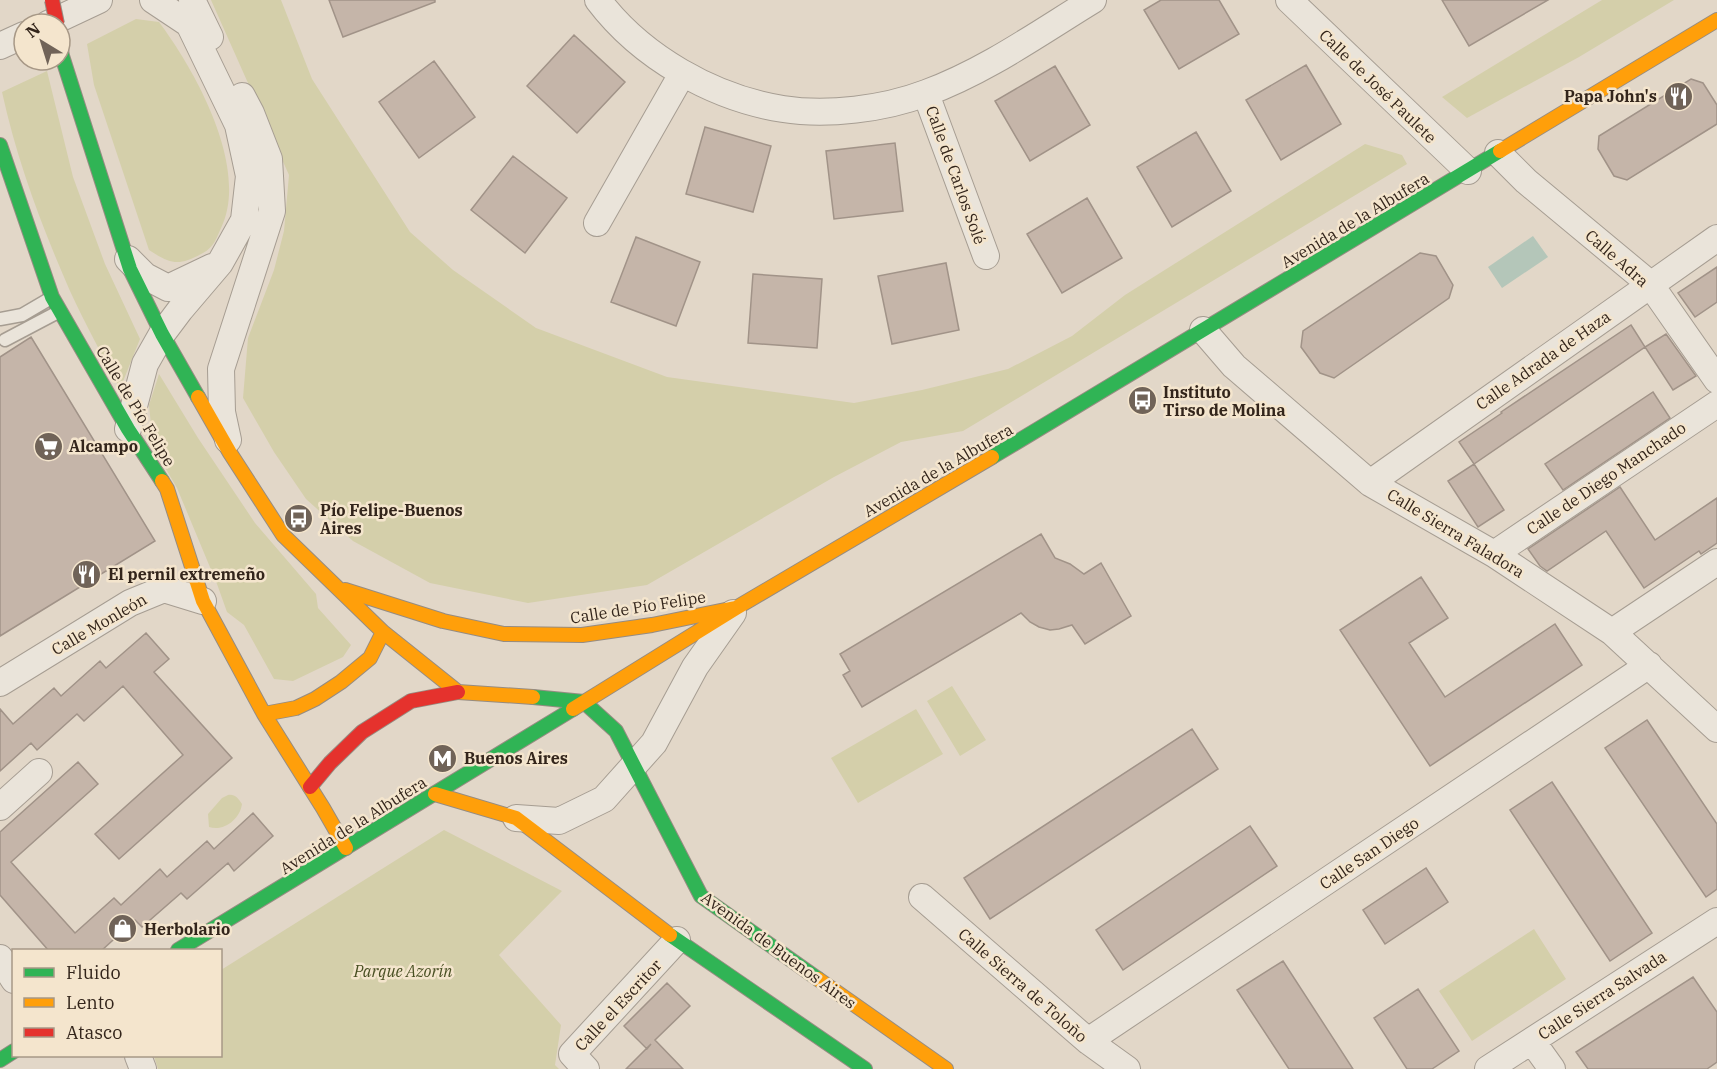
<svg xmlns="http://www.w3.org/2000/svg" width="1717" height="1069" viewBox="0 0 1717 1069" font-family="'IBM Plex Serif',serif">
  <rect width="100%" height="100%" fill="#e2d7c8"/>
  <!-- green -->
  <path fill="#d4cfaa" d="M211,0H281L312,79L410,232L453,270L536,328L667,377L854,403L922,390L1008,369L1072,336L1125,295L1365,144L1402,155L1407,164L963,431L901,442L834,477L647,585L528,603L430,583L353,541L306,499L274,452L243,398L248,338L274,270L284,231L289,175Z
    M1602,0H1674L1579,57L1467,118L1442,97Z
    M136,19L159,22C195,70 250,168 221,228C216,239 214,247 203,253C179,266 172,265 149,250L94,85L87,44Z
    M47,71L73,177L105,264L140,339L120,389C103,356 85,324 70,291C42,227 17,161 2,92Z
    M159,374L198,438L255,523L316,594L318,608L351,645L343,657L293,681L274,679L244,625L227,612L217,584L177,488L156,452L152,435L149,405Z
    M952,686L986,740L960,756L927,701Z
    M916,709L943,754L858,803L831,758Z
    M228,795C235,794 238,798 242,804C240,819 224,832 209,827L208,814L222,798Z
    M444,830L562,891L499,955L561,1025L555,1065L559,1069H158L154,1056H220L221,970Z
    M1534,929L1566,979L1472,1041L1439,991Z"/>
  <!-- water -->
  <path fill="#b4c6b9" d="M1533,236L1548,257L1502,288L1488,267Z"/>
  <!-- building -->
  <path fill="#c5b5a9" stroke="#a19388" stroke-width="1.5" d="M329,0H435V2L343,37Z
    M1161,0H1219L1239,34L1179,69L1144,10Z
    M1442,0H1548L1469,46Z
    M574,35L625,82L577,133L527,86Z
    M434,61L475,117L419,158L379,102Z
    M1306,65L1341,124L1281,160L1246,100Z
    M1055,66L1090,125L1030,161L995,101Z
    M1691,79L1703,83L1717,105V124L1627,180L1614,176L1598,149L1599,136Z
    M705,127L771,146L753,212L686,194Z
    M1196,132L1231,191L1172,227L1137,167Z
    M895,143L903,211L834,219L826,151Z
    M513,156L567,198L525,253L471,210Z
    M1087,198L1122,258L1062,293L1027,234Z
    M636,237L700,262L676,326L611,302Z
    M1420,253L1436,256L1453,285L1449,298L1334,378L1320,373L1301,347L1303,331Z
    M946,263L959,330L892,344L878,276Z
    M1717,267V302L1695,317L1678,293Z
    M753,274L822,279L817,348L748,343Z
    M1631,325L1645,347L1474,464L1459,442L1502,413L1501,412Z
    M1666,334L1696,376L1673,390L1645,347Z
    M31,337L155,541L0,636V357Z
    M1653,392L1670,418L1563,490L1545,464Z
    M1474,464L1504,510L1478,527L1448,481Z
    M1620,487L1655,540L1717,498V543L1701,554L1699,551L1644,588L1606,531L1547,571L1540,566L1528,549Z
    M1041,534L1055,558L1070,564L1084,574L1101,563L1131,616L1085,644L1072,625L1059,629L1050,630L1039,627L1030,622L1021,613L862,707L843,675L850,671L840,654Z
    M1421,577L1448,618L1409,643L1445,697L1555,624L1582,665L1430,766L1340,630Z
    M146,633L169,659L154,672L232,758L119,859L95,834L183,755L123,686L84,721L77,714L37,750L31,743L0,771V709L13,724L54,688L61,696L100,661L106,668Z
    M1647,720L1717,824V889L1706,897L1605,748Z
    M1192,729L1218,769L990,919L964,878Z
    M78,762L98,784L11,862L75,933L114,898L121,905L160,869L167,877L207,841L214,849L253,813L273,836L234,871L228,863L187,899L181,893L142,927L135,920L101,951H49L0,895V832Z
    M1552,782L1652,933L1610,961L1510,810Z
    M1250,826L1277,866L1123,970L1096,930Z
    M1426,868L1448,902L1385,944L1363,910Z
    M1283,961L1353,1069H1289L1237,990Z
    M1693,977L1717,1012V1062L1707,1069H1588L1576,1052Z
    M667,983L690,1006L655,1040L683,1069H626L651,1044L647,1049L624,1026Z
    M1418,989L1459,1051L1432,1069H1407L1374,1018Z"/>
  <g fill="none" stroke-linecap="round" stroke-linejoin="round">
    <defs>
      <path id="lane" d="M0,319L22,315L51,298
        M5,340L60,311"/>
      <path id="street" d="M192,0L210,37
        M598,0C641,57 713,98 783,109C827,116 884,109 926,93C986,71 1039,33 1093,0
        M1289,0L1468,171
        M48,24L99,0
        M0,46L24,35
        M926,94L986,256
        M1498,153L1526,181L1650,284L1717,380
        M597,223L682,74
        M128,259L145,276L168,288L212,267
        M1203,330L1234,366L1370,483L1494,554L1612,632L1717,729
        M128,429L145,364L162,334L180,310L220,263L244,220L249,176L238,125L189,24L153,0
        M228,440L222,412L221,369L272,211L269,159L251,113L242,96
        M1370,483L1717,238
        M1494,554L1717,404
        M1612,632L1717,562
        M0,683L130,603L164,589L203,601
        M0,807L39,772
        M516,818L559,821L604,799L654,743L695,667L733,613
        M922,897L1088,1041L1127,1069
        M0,958L14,980
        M1088,1041L1649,665
        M1532,1041L1552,1069
        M138,1056L143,1069
        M586,1069L572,1054L677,940
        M1488,1069L1717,921"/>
      <path id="fast" d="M60,45L62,56L130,269L162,334L198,397
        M0,145L52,297L128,429L162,481
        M992,457L1500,151
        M533,697L584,702L616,731L701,896L818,979
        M670,935L865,1069
        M178,950L573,709
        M0,1060L14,1051"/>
      <path id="slow" d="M1500,151L1717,20
        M198,397L230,453L283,535L383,632L458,692L533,697
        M162,481L167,489L203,601L264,714L323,808L346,848
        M345,590L443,621L504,634L582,635L652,625L735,608
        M573,709L736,608L992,457
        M264,714L296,708L315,699L341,682L370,658L383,632
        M435,794L516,818L670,935
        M818,979L946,1069"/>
      <path id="jam" d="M310,787L330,763L362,732L411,701L458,692"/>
    </defs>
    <!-- lane casing -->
    <use href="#lane" stroke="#a69d92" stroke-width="15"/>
    <!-- street casing -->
    <use href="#street" stroke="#a69d92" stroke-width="28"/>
    <!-- fast casing -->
    <use href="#fast" stroke="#968c82" stroke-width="16"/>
    <!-- slow casing -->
    <use href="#slow" stroke="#968c82" stroke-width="16"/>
    <!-- jam casing -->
    <use href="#jam" stroke="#968c82" stroke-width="16"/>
    <!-- lane -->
    <use href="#lane" stroke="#eae4da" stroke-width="12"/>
    <!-- street -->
    <use href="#street" stroke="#eae4da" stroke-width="26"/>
    <!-- fast -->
    <use href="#fast" stroke="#30b455" stroke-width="14"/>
    <!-- slow -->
    <use href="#slow" stroke="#ff9f0a" stroke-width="14"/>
    <!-- jam -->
    <use href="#jam" stroke="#e5322d" stroke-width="14"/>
    <defs>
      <path id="jam-bridge" d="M52,0L57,24"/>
    </defs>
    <!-- jam-bridge casing -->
    <use href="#jam-bridge" stroke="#968c82" stroke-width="16" stroke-linecap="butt"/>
    <!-- jam-bridge -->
    <use href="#jam-bridge" stroke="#e5322d" stroke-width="14"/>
  </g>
  <!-- icons -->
  <defs>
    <symbol id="restaurant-disc" viewBox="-11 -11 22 22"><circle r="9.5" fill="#706358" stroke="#f4e5cd"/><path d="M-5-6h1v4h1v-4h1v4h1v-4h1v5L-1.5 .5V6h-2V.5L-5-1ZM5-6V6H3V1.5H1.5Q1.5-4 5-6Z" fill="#fff"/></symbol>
    <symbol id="bus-disc" viewBox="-11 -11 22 22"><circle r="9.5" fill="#706358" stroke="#f4e5cd"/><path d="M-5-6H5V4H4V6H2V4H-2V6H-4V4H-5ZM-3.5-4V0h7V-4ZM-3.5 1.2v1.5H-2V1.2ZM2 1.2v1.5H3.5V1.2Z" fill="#fff"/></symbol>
    <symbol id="supermarket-disc" viewBox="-11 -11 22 22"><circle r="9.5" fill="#706358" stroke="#f4e5cd"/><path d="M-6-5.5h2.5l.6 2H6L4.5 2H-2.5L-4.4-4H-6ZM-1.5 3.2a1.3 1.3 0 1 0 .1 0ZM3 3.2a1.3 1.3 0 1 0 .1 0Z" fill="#fff"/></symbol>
    <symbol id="metro-disc" viewBox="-11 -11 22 22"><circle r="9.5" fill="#706358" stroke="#f4e5cd"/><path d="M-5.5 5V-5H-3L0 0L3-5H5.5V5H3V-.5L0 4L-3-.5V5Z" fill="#fff"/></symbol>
    <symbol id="shop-disc" viewBox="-11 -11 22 22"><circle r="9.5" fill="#706358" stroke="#f4e5cd"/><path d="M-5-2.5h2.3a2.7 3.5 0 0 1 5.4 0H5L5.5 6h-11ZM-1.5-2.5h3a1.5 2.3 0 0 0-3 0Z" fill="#fff"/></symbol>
  </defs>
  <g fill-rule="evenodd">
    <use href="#restaurant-disc" x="1662" y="80" width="33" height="33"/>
    <use href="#bus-disc" x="1126" y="384" width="33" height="33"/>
    <use href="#supermarket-disc" x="32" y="430" width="33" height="33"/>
    <use href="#bus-disc" x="282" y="502" width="33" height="33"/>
    <use href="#restaurant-disc" x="70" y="558" width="33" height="33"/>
    <use href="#metro-disc" x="426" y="742" width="33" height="33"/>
    <use href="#shop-disc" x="106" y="912" width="33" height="33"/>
  </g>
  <g text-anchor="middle" stroke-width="5" stroke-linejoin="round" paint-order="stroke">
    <!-- street labels -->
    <g font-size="16" fill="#33251b" stroke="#f4e5cd">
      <text transform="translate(1378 86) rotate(44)" y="6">Calle de José Paulete</text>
      <text transform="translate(956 175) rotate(70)" y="6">Calle de Carlos Solé</text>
      <text transform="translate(1355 220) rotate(-31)" y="6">Avenida de la Albufera</text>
      <text transform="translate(1617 258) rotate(41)" y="6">Calle Adra</text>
      <text transform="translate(1543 360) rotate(-35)" y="6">Calle Adrada de Haza</text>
      <text transform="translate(136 406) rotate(59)" y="6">Calle de Pío Felipe</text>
      <text transform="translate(938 470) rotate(-30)" y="6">Avenida de la Albufera</text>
      <text transform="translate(1606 478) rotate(-34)" y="6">Calle de Diego Manchado</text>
      <text transform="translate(1456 533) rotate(31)" y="6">Calle Sierra Faladora</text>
      <text transform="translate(638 607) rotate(-9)" y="6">Calle de Pío Felipe</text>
      <text transform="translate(99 624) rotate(-30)" y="6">Calle Monleón</text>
      <text transform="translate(353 825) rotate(-32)" y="6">Avenida de la Albufera</text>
      <text transform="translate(1369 853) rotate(-34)" y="6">Calle San Diego</text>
      <text transform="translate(779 950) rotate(36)" y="6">Avenida de Buenos Aires</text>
      <text transform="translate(1023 985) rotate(41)" y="6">Calle Sierra de Toloño</text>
      <text transform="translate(1602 995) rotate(-33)" y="6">Calle Sierra Salvada</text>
      <text transform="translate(618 1005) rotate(-47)" y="6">Calle el Escritor</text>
    </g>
    <!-- poi labels -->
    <g font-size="16" font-weight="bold" fill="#33251b" stroke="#f4e5cd" text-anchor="start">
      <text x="1657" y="102" text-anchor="end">Papa John's</text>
      <text x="1163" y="398">Instituto<tspan x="1163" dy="18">Tirso de Molina</tspan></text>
      <text x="69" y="452">Alcampo</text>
      <text x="320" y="516">Pío Felipe-Buenos<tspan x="320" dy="18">Aires</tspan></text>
      <text x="108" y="580">El pernil extremeño</text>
      <text x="464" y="764">Buenos Aires</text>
      <text x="144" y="935">Herbolario</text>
    </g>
    <!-- park labels -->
    <g font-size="16" font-style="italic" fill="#484f22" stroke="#f4e5cd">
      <text x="403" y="977">Parque Azorín</text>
    </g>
  </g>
  <!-- legend -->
  <rect x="12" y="949" width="210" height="108" fill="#f4e5cd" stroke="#a79886" stroke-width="1.5"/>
  <rect x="24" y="968" width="30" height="9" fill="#30b455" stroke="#a79886" stroke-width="1.5"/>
  <text x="66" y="979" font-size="18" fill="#33251b">Fluido</text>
  <rect x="24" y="998" width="30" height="9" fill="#ff9f0a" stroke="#a79886" stroke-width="1.5"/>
  <text x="66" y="1009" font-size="18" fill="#33251b">Lento</text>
  <rect x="24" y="1028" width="30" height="9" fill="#e5322d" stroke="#a79886" stroke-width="1.5"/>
  <text x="66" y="1039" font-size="18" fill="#33251b">Atasco</text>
  <!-- north arrow -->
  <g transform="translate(42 42) rotate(322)"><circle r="28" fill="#f4e5cd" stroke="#a79886" stroke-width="1.5"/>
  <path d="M0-4.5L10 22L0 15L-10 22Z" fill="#706358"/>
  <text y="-9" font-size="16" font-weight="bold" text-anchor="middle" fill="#33251b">N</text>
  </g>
</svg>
